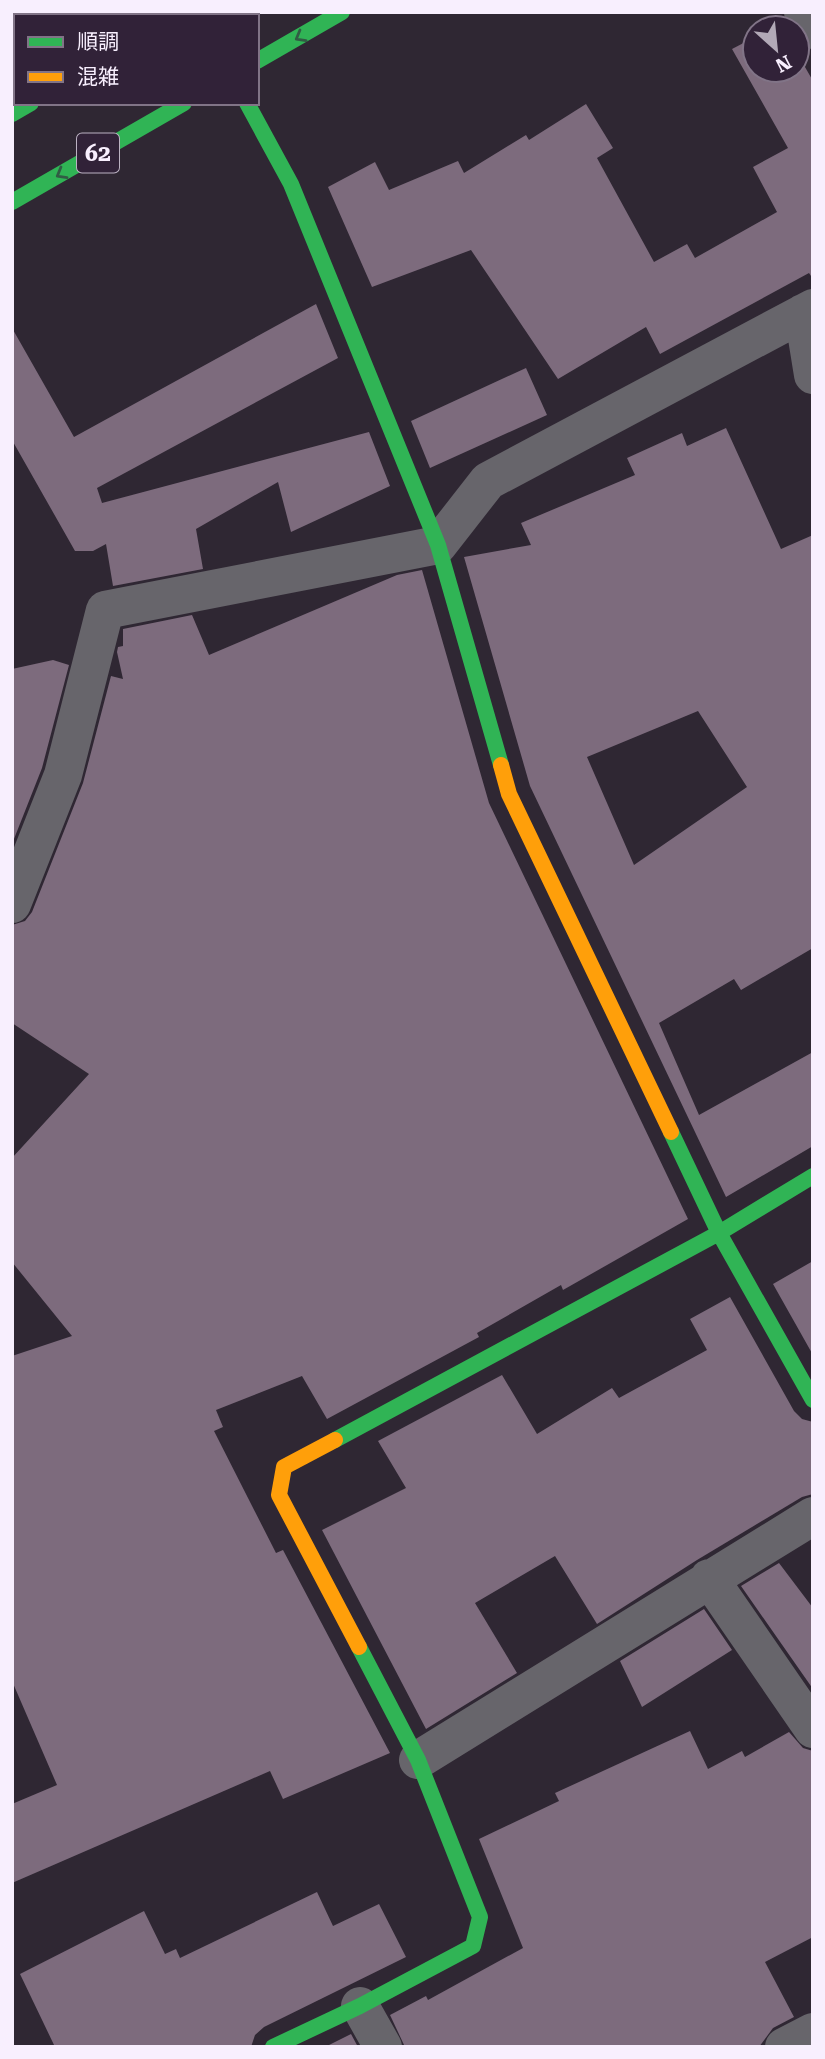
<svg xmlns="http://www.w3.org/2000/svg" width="825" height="2059" viewBox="0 0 825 2059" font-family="'Roboto Serif','Noto Sans JP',serif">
  <rect width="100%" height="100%" fill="#2f2733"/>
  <!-- building -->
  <path fill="#7d6b7d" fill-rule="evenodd" d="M755,37V70H797V53L813,81V279L809,273L660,354L646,327L558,379L471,250L372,287L328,187L375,162L389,190L458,161L464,173L526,135L529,140L586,104L613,148L597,158L654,262L687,244L695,258L777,212L753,167L788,148L732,49Z
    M316,304L338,358L97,488L102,503L369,432L390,486L291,532L278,482L196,529L203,569L113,586L106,544L93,551H75L12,440V328L74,437Z
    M526,368L547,415L430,468L411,421Z
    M726,428L781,549L813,535V948L741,990L734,979L659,1023L699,1115L813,1052V1146L726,1197L530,786L464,557L531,545L521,523L635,475L627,458L682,433L687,446ZM698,711L747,787L634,865L587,757Z
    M422,570L489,803L688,1219L563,1290L561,1285L477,1333L479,1337L327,1419L302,1376L216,1410L223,1427L214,1431L276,1553L283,1550L390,1753L283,1799L270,1771L12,1883V1804L57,1785L12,1681V1356L72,1336L12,1262V1158L89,1074L12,1023V925L25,921L32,912L83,783L111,676L123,679L117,652L118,647L123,646V629L192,615L209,655L397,575Z
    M53,660L69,665L42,768L12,844V669Z
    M813,1261V1355L773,1284Z
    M730,1297L794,1411L802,1419L813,1422V1494L802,1497L697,1560L597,1624L555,1556L475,1603L517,1673L426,1729L322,1530L406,1488L378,1441L502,1375L537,1434L612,1388L619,1398L707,1350L690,1319Z
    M779,1563L813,1608V1689L741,1586Z
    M704,1609L732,1650L642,1707L620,1661Z
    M690,1731L708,1769L742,1751L745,1757L789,1732L803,1748L813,1751V1937L765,1962L794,2017L773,2028L759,2047H405L390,2015L426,1996L428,2000L523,1948L479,1839L559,1801L555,1793Z
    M317,1892L333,1926L379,1904L406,1957L264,2027L255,2035L251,2047H55L20,1974L144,1911L165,1954L176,1949L180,1958Z
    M351,2034L358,2047H325Z"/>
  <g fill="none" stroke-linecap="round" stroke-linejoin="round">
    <!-- street -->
    <path stroke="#67656b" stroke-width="38" d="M803,12L813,30
      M803,313L813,375
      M12,904L63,775L105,610L438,545L488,481L813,308
      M709,1578L813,1729
      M418,1760L813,1516
      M360,2006L383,2047
      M784,2047L813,2032"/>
    <!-- fast -->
    <path stroke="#30b455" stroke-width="16" d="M257,61L342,12
      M247,103L291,184L438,545L501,765
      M12,114L31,103
      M12,202L184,103
      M671,1132L719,1233L813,1400
      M335,1440L719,1233L813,1176
      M273,2047L360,2006L473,1946L480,1917L418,1760L359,1647"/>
    <!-- slow -->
    <path stroke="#ff9f0a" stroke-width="16" d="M181,16L187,12
      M501,765L509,794L671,1132
      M335,1440L284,1467L279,1495L359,1647"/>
  </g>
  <!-- one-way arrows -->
  <defs><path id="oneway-chevron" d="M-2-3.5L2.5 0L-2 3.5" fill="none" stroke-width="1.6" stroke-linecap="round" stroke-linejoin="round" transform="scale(1.75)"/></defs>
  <g stroke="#315c44">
    <use href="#oneway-chevron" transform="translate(300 37) rotate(150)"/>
    <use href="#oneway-chevron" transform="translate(61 174) rotate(150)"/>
  </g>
  <g text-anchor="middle" stroke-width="7" stroke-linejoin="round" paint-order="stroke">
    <!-- shield labels -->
    <rect fill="#312238" stroke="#bcb2c3" stroke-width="2" x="77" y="133.5" width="42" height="39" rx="5"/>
    <g font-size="23" font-weight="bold" fill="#f8effe">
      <text x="98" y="161">62</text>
    </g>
  </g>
  <!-- border -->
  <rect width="825" height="2059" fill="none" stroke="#f8effe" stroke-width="28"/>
  <!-- legend -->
  <rect x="14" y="14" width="245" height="91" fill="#312238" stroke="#817487" stroke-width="2"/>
  <rect x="28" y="37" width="35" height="10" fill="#30b455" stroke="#817487" stroke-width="2"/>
  <text x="77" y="49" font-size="21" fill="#f8effe">順調</text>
  <rect x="28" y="72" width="35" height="10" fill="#ff9f0a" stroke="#817487" stroke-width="2"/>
  <text x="77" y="84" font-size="21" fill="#f8effe">混雑</text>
  <!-- north arrow -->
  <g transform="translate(776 49) rotate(153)"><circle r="33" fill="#312238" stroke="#817487" stroke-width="2"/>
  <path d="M0-5L12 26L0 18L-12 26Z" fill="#b2a9b7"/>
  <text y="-10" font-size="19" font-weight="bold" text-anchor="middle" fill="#f8effe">N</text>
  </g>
</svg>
